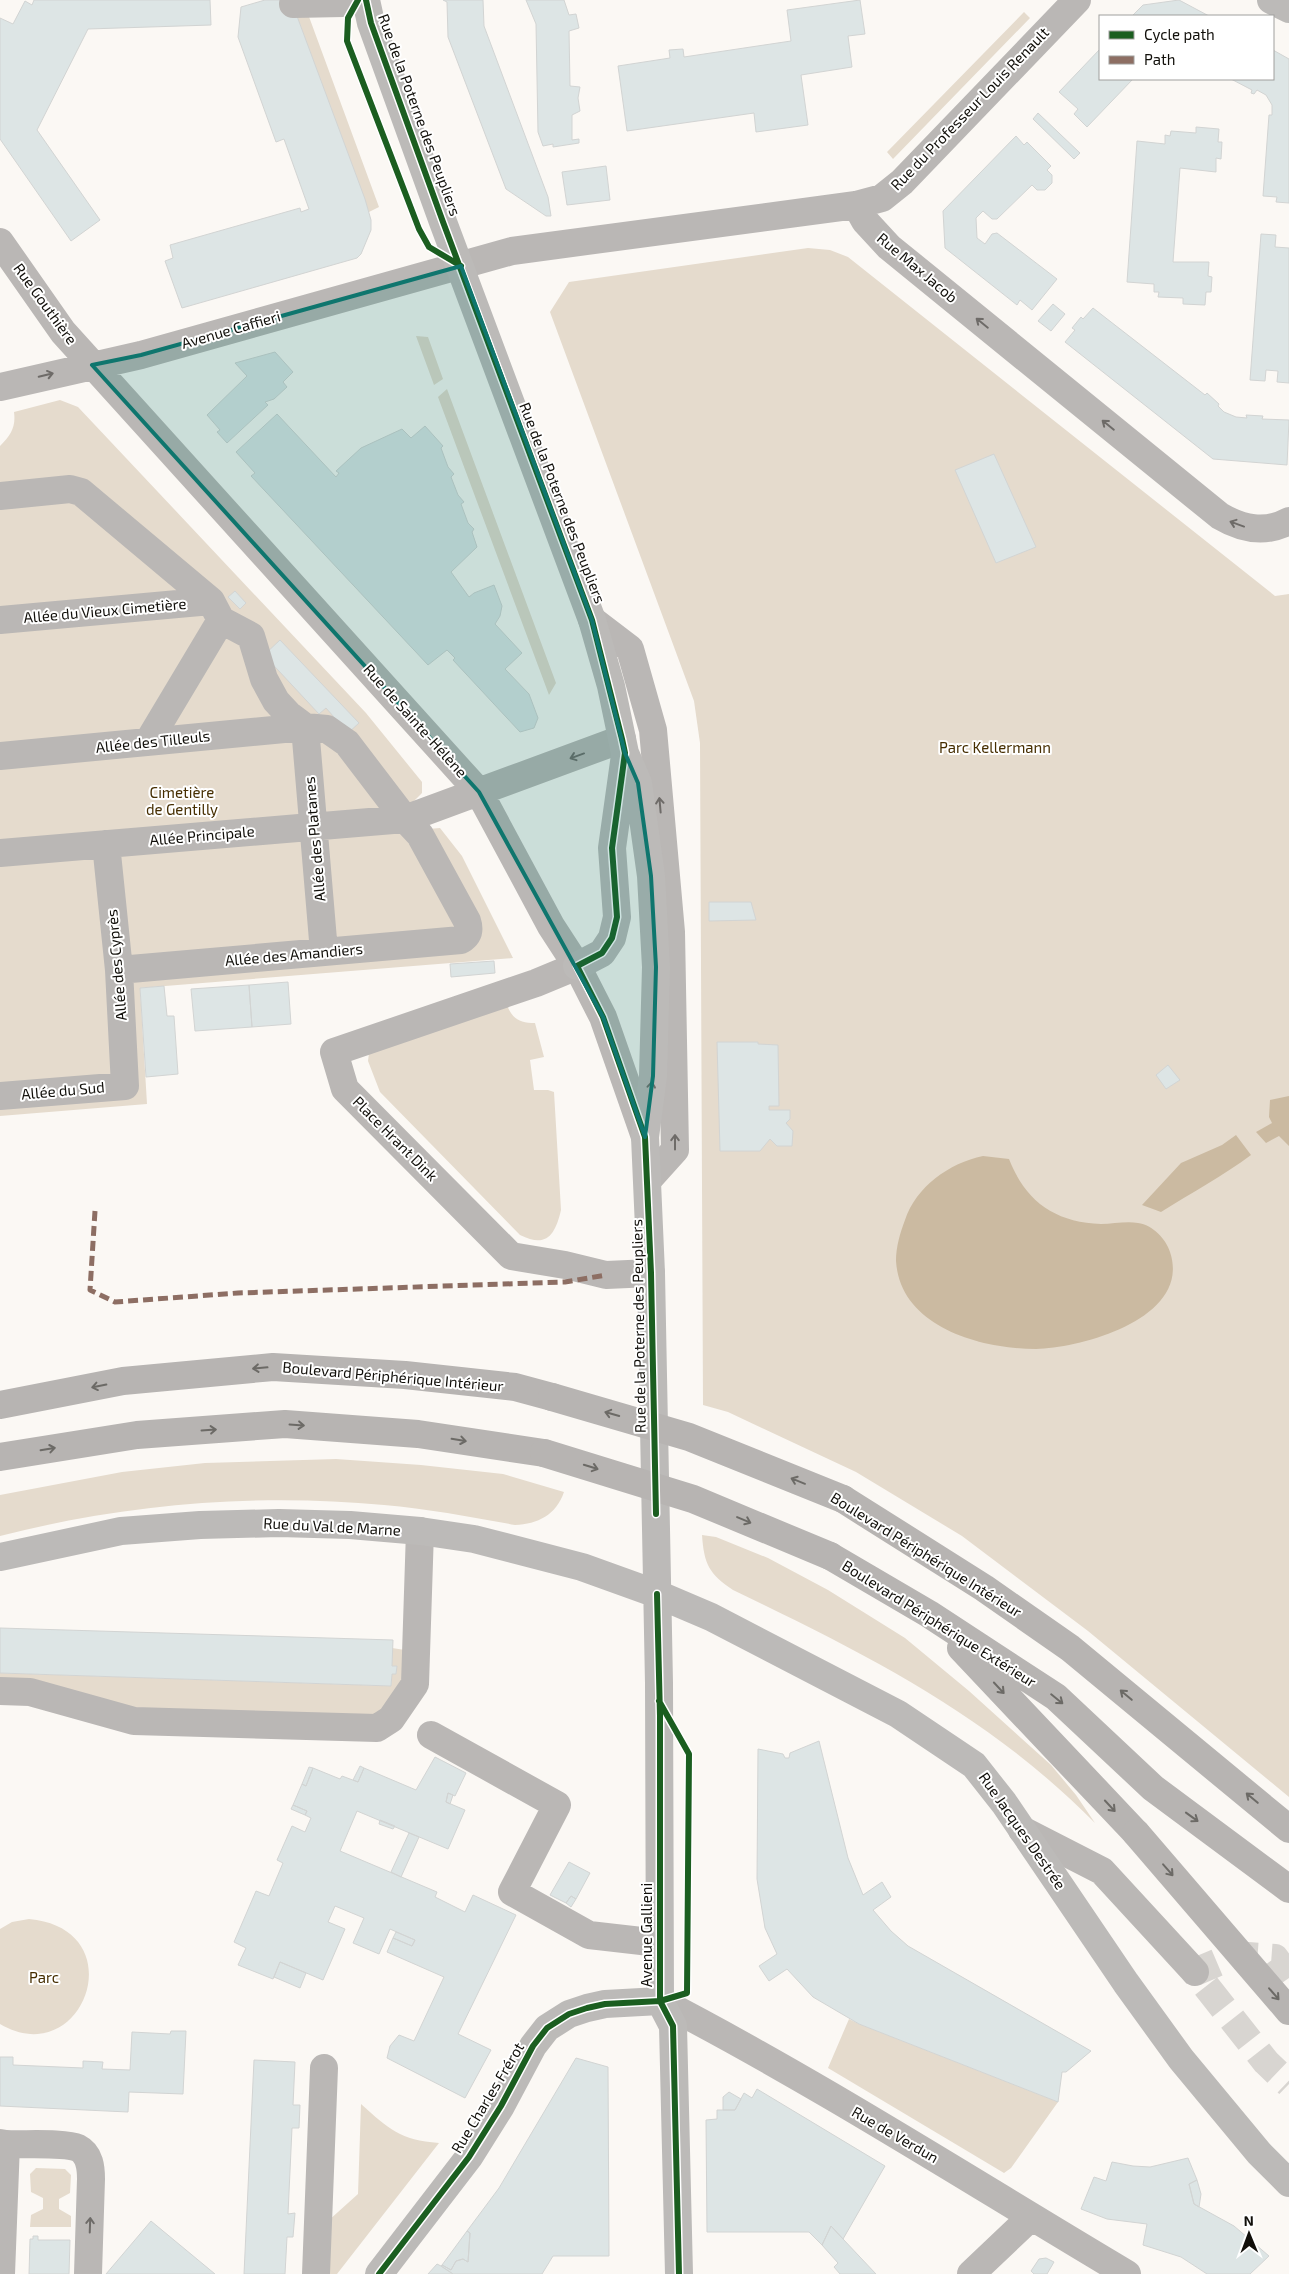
<svg xmlns="http://www.w3.org/2000/svg" width="1289" height="2274" viewBox="0 0 1289 2274" font-family="'Exo 2',sans-serif">
  <rect width="100%" height="100%" fill="#fbf8f4"/>
  <!-- green -->
  <path fill="#e5dbcd" d="M295,12L308,14L379,207L369,212Z
    M1024,12L1030,18L893,159L887,152Z
    M808,248L830,250L848,257L1275,596L1289,594V1797L1088,1631L962,1536L856,1472L728,1412L703,1405L700,743L694,701L550,312L569,282Z
    M416,336L428,337L443,379L434,385Z
    M447,389L556,683L549,695L438,397Z
    M60,400L78,407L366,713L422,782V793L410,805L428,829L440,828L462,856L513,958L140,988L147,1104L0,1116V446C11,435 16,427 14,412Z
    M507,1005C512,1019 520,1023 535,1023L544,1057L530,1060L534,1090H548L554,1092L561,1210C555,1236 546,1248 520,1235L380,1092L368,1061L369,1053Z
    M336,1459L421,1465L503,1474L564,1492C556,1515 538,1524 515,1525C472,1517 428,1509 384,1505C255,1493 125,1504 0,1536V1495L122,1472L205,1463Z
    M702,1535L716,1537L768,1558L828,1590L905,1638L969,1691L1051,1765L1076,1795L1095,1823C988,1715 868,1655 733,1590C709,1574 704,1564 702,1535Z
    M392,1648L405,1650L403,1676L391,1705L367,1718L135,1711L0,1683V1673L391,1686L392,1674H396L397,1666H392Z
    M29,1919C136,1929 83,2073 0,2024V1929L12,1922Z
    M849,2019L859,2024L1058,2102L1011,2168L1004,2173L828,2068Z
    M361,2104C389,2129 400,2140 439,2143L337,2274H326L328,2221L358,2194Z
    M36,2168L65,2169L71,2175L70,2193L59,2199V2209L71,2216V2227H30L31,2215L43,2209V2198L31,2192L30,2174Z"/>
  <!-- water -->
  <path fill="#cbbaa1" d="M1289,1096V1146L1279,1136L1266,1143L1256,1132L1272,1123L1269,1117L1270,1100Z
    M1236,1135L1251,1155C1223,1176 1191,1193 1161,1212L1142,1205L1181,1163L1222,1145Z
    M983,1156L1009,1159C1026,1202 1055,1222 1101,1224C1113,1224 1126,1221 1138,1223C1153,1225 1166,1239 1170,1252C1192,1318 1082,1348 1036,1349C981,1349 900,1327 896,1261C896,1247 900,1233 905,1220C916,1187 949,1163 983,1156Z"/>
  <!-- building -->
  <path fill="#dde5e5" stroke="#d2d4d3" d="M34,0H210L211,25L88,29L37,130L100,220L71,241L0,139V18L13,24L25,1L32,5Z
    M265,0H291L365,199L371,220V230L361,254L357,258L182,308L165,261L173,258L170,245L300,208L301,212L309,209L284,139L276,142L238,37L241,7Z
    M443,0H483L484,26L548,197L551,216H546L506,189L448,37L447,2Z
    M526,0H564L569,15L576,14L579,28L569,31L570,86L580,87L578,98L580,111L572,115V140L579,139V143L553,147V144L543,146L538,132L536,24Z
    M860,0L865,34L848,36L852,67L801,75L808,125L756,132L754,113L627,131L618,66L670,58L669,50L683,49L684,57L791,41L787,10Z
    M1179,0L1209,16H1132L1143,5Z
    M1100,49V79H1133L1087,127L1074,114L1078,109L1059,92Z
    M1273,50L1289,59V203L1276,202L1277,197L1263,196L1269,115H1272V105L1266,95L1257,90L1254,94L1251,93L1252,90L1231,79H1273Z
    M1038,113L1080,153L1074,159L1033,119Z
    M1196,127L1219,129L1218,142H1222L1221,159L1216,158V172L1180,168L1173,262H1209L1208,276L1212,277L1211,292H1206L1205,305L1183,304V298L1158,297L1159,292H1154V284L1127,282L1137,141L1165,144V135L1170,136L1171,131L1196,133Z
    M1016,136L1024,145L1027,142L1051,166L1047,170L1052,175V183L1045,190H1037L1032,185L997,219H992L983,211L976,218L977,238L985,244L992,234L997,233L1057,279L1032,310L1020,300L1017,305L945,248L943,211Z
    M606,166L610,200L567,205L562,172Z
    M1261,234L1276,235L1275,247L1289,248V383L1277,382L1278,371L1266,370L1265,381L1250,380Z
    M1053,304L1065,314L1051,331L1038,321Z
    M1093,308L1205,395L1207,393L1219,404L1218,406L1224,412L1236,417L1247,418L1246,415L1263,416L1262,419L1289,420L1287,465L1213,459L1065,342L1075,330L1072,328L1081,317L1083,319Z
    M275,352L293,372L283,382L287,387L274,399L265,402L268,405L227,443L217,432L220,430L207,415L247,376L235,363Z
    M277,414L336,477L339,473L336,471L361,448L402,429L411,438L425,426L443,446L441,448L448,467L454,474L451,477L458,495L464,502L461,504L468,523L474,529L472,532L477,547L451,572L469,597L474,593L494,585L502,606L500,616L495,624L522,653L505,669L529,694L538,718L534,728L520,732L453,660L455,658L447,650L428,665L251,476L255,473L236,452Z
    M994,454L1036,547L996,563L955,470Z
    M235,591L246,603L240,609L228,597Z
    M280,640L359,723L348,733L326,708L319,714L264,655Z
    M709,902H751L756,920L709,921Z
    M494,961L495,973L451,977L450,964Z
    M288,982L291,1024L252,1027L249,985Z
    M249,985L252,1027L195,1031L191,989Z
    M164,986L167,1016H174L178,1074L146,1077L140,988Z
    M717,1042H758V1044L778,1045L779,1106H769V1110H790V1119L786,1123L793,1131L792,1146H777L770,1139L760,1151H720Z
    M1168,1065L1180,1080L1166,1089L1156,1075Z
    M0,1628L393,1640L392,1666H397L396,1674H392L391,1686L0,1673Z
    M819,1741L848,1858L863,1895L882,1882L891,1897L873,1910L891,1931L908,1946L1091,2051L1066,2072H1062L1058,2102L859,2024L813,1997L787,1969L769,1981L759,1966L777,1954L765,1928L757,1879L758,1749L783,1754L785,1758H789L790,1753Z
    M435,1757L466,1773L455,1796L448,1793L446,1802L465,1810L448,1849L357,1811L340,1851L437,1892L435,1897L465,1912L473,1895L516,1915L458,2034L491,2050L465,2098L387,2058L390,2046L399,2035L414,2041L444,1977L387,1952L393,1938L412,1946L415,1940L390,1929L379,1954L353,1943L364,1918L335,1906L328,1922L345,1929L323,1980L280,1962L273,1979L238,1965L246,1948L234,1942L256,1891L269,1896L283,1863L277,1860L292,1826L305,1832L311,1818L305,1815L307,1811L293,1805L302,1784L306,1786L313,1768L340,1779L342,1776L358,1782L364,1768L416,1790Z
    M360,1766L364,1768L358,1782L353,1780Z
    M309,1767L313,1768L306,1786L302,1784Z
    M448,1793L453,1795L450,1804L446,1802Z
    M293,1805L307,1811L305,1815L291,1809Z
    M380,1820L395,1826L393,1829L379,1824Z
    M409,1833L419,1837L401,1877L391,1872Z
    M569,1862L590,1873L576,1899L571,1896L566,1903L550,1895Z
    M571,1896L576,1899L571,1907L566,1903Z
    M396,1932L415,1940L412,1946L393,1938Z
    M280,1962L306,1973L300,1988L274,1977Z
    M171,2031H186L183,2094L129,2092L128,2112L0,2106V2057H13V2065L83,2068V2061L103,2062L102,2069L130,2070L132,2032L170,2034Z
    M576,2058L608,2067L609,2256H553L542,2274H453L441,2266L442,2265L451,2270L456,2261L463,2259L468,2262L470,2233L467,2231L499,2188Z
    M254,2060L295,2062L293,2105H300L299,2128H292L288,2214L295,2213L293,2237H287L285,2274H244Z
    M757,2089L885,2166L843,2239L831,2226L822,2245L809,2232H707L706,2120L717,2119V2110H735L744,2093L752,2098Z
    M729,2092L741,2099L735,2110H723V2097Z
    M1188,2158L1197,2180L1189,2184L1194,2204L1234,2226L1269,2256L1250,2274H1207L1181,2257L1143,2245L1147,2224L1107,2219L1081,2209L1094,2177L1106,2181L1112,2162L1133,2166L1150,2167Z
    M1197,2180L1201,2194L1199,2207L1194,2204L1189,2184Z
    M151,2221L215,2274H106Z
    M831,2226L843,2239L876,2274H840L834,2267L838,2263L822,2245Z
    M467,2231L470,2233L468,2262L463,2259L456,2261L451,2270L442,2265Z
    M33,2236H38V2240H70L69,2274H29L30,2239H33Z
    M1046,2258L1054,2262L1047,2274H1034L1031,2271L1039,2259Z
    M437,2264L441,2266L453,2274H428Z"/>
  <g fill="none" stroke-linecap="round" stroke-linejoin="round">
    <!-- minor-tunnel -->
    <path stroke="#d8d5d1" stroke-width="28" stroke-dasharray="28 14" stroke-linecap="butt" d="M1289,1978L1275,1958L1235,1955L1195,1972L1266,2062L1289,2084"/>
    <!-- minor -->
    <path stroke="#bab7b5" stroke-width="28" d="M293,4L343,3L348,0
      M856,205L865,221L889,247L1220,516C1242,529 1265,534 1289,521
      M0,242L63,332L479,792L551,926L577,966L603,1017L645,1137
      M0,387L141,355L512,251L856,205L882,198L902,182L1077,0
      M0,496L70,489L81,492L211,601L221,620L251,636L264,679L276,701L289,715L305,727L327,729L347,743L405,819L420,835L467,921C470,930 469,935 461,940L119,970
      M0,620L211,601
      M592,620L630,649L653,730L671,932L675,1150L648,1180
      M148,742L221,620
      M0,756L305,727L324,952
      M0,853L405,819L622,739
      M577,966L536,983L334,1052L345,1089L511,1256L565,1265L606,1275L651,1273
      M0,1096L125,1086L119,970L106,844
      M0,1691L30,1692L134,1721L377,1728L391,1719L415,1684L420,1531
      M431,1735L557,1805L512,1892L589,1935L659,1943
      M1022,1830L1102,1871L1195,1972
      M660,2001C820,2084 972,2182 1127,2274
      M0,2143L6,2144L1,2274
      M6,2144C22,2145 65,2142 78,2148C90,2154 91,2168 91,2179L88,2274
      M316,2274L324,2068
      M971,2274L1031,2217"/>
    <!-- major -->
    <path stroke="#bcbab8" stroke-width="28" d="M366,0L371,23L443,222L592,620L611,686L625,753L638,783L651,876L656,967L653,1076L645,1137L651,1273L659,1683L660,2001L673,2026L679,2274
      M1271,0L1289,9
      M577,966L602,953L612,938L617,917L612,848L625,755
      M0,1557L121,1531L200,1525L279,1523L350,1525L420,1531L474,1539L582,1567L657,1594L711,1617L898,1714L974,1765L1004,1803L1126,1983L1181,2059L1259,2153L1289,2183
      M379,2274L469,2157L501,2106L533,2046L547,2028L569,2014L587,2008L605,2004L660,2001"/>
    <!-- highway -->
    <path stroke="#b7b4b2" stroke-width="28" d="M0,1405L123,1381L273,1367L405,1375L515,1387L552,1397
      M0,1457L137,1435L285,1424L418,1434L544,1453
      M843,1499L984,1588L1070,1648L1289,1829
      M830,1556L929,1614L1056,1697L1153,1788L1289,1889
      M961,1648L1136,1833"/>
    <!-- highway-bridge -->
    <path stroke="#b7b4b2" stroke-width="28" d="M552,1397L689,1437L843,1499
      M544,1453L693,1499L830,1556
      M1136,1833L1289,2011"/>
    <!-- quiet -->
    <path stroke="#8d6e63" stroke-width="5" stroke-dasharray="10 5" stroke-linecap="butt" d="M95,1211L90,1290L115,1302L238,1293L565,1282L606,1275"/>
    <defs>
      <path id="cycleway" d="M358,0L348,18L347,41L419,229L429,247L461,266
        M366,0L371,23L443,222L592,620L622,739L625,753L612,848L617,917L612,938L602,953L577,966L603,1017L645,1137L651,1273L656,1514
        M657,1594L660,1716V2001L673,2026L679,2274
        M379,2274L469,2157L501,2106L533,2046L547,2028L569,2014L587,2008L605,2004L660,2001L687,1993L689,1754L659,1701"/>
    </defs>
    <!-- cycleway casing -->
    <use href="#cycleway" stroke="#fff" stroke-width="9"/>
    <!-- cycleway -->
    <use href="#cycleway" stroke="#1b5e20" stroke-width="6"/>
  </g>
  <!-- one-way arrows -->
  <defs><path id="oneway-shaft" d="M-6 0H5M1.5-3L5.5 0L1.5 3" fill="none" stroke-width="1.6" stroke-linecap="round" stroke-linejoin="round" transform="scale(1.25)"/></defs>
  <g stroke="#6e6b68">
    <use href="#oneway-shaft" transform="translate(982 323) rotate(-141)"/>
    <use href="#oneway-shaft" transform="translate(46 375) rotate(-13)"/>
    <use href="#oneway-shaft" transform="translate(1108 425) rotate(-141)"/>
    <use href="#oneway-shaft" transform="translate(1237 524) rotate(-160)"/>
    <use href="#oneway-shaft" transform="translate(577 756) rotate(160)"/>
    <use href="#oneway-shaft" transform="translate(660 805) rotate(-95)"/>
    <use href="#oneway-shaft" transform="translate(675 1142) rotate(-90)"/>
    <use href="#oneway-shaft" transform="translate(90 2225) rotate(-88)"/>
  </g>
  <use stroke="#6f6d6a" href="#oneway-shaft" transform="translate(651 1089) rotate(-83)"/>
  <g stroke="#6c6a66">
    <use href="#oneway-shaft" transform="translate(260 1368) rotate(175)"/>
    <use href="#oneway-shaft" transform="translate(99 1386) rotate(169)"/>
    <use href="#oneway-shaft" transform="translate(612 1414) rotate(-164)"/>
    <use href="#oneway-shaft" transform="translate(297 1425) rotate(4)"/>
    <use href="#oneway-shaft" transform="translate(209 1430) rotate(-4)"/>
    <use href="#oneway-shaft" transform="translate(459 1440) rotate(9)"/>
    <use href="#oneway-shaft" transform="translate(48 1449) rotate(-9)"/>
    <use href="#oneway-shaft" transform="translate(591 1467) rotate(17)"/>
    <use href="#oneway-shaft" transform="translate(798 1481) rotate(-158)"/>
    <use href="#oneway-shaft" transform="translate(744 1520) rotate(23)"/>
    <use href="#oneway-shaft" transform="translate(999 1688) rotate(47)"/>
    <use href="#oneway-shaft" transform="translate(1126 1695) rotate(-140)"/>
    <use href="#oneway-shaft" transform="translate(1057 1699) rotate(39)"/>
    <use href="#oneway-shaft" transform="translate(1252 1798) rotate(-140)"/>
    <use href="#oneway-shaft" transform="translate(1110 1806) rotate(47)"/>
    <use href="#oneway-shaft" transform="translate(1192 1817) rotate(36)"/>
    <use href="#oneway-shaft" transform="translate(1168 1870) rotate(49)"/>
    <use href="#oneway-shaft" transform="translate(1274 1994) rotate(49)"/>
  </g>
  <!-- marked area -->
  <path fill="#0f766e" fill-opacity="0.2" stroke="#0f766e" stroke-width="4" stroke-linejoin="round" d="M461,266L592,620L625,753L638,783L651,876L656,967L653,1076L645,1137L603,1017L479,792L92,365L141,355Z"/>
  <g text-anchor="middle" stroke-width="4" stroke-linejoin="round" paint-order="stroke">
    <!-- street labels -->
    <g font-size="15" fill="#110f0a" stroke="#fff">
      <text transform="translate(970 109) rotate(-46)" y="5">Rue du Professeur Louis Renault</text>
      <text transform="translate(419 115) rotate(70)" y="5">Rue de la Poterne des Peupliers</text>
      <text transform="translate(917 268) rotate(40)" y="5">Rue Max Jacob</text>
      <text transform="translate(45 304) rotate(54)" y="5">Rue Gouthière</text>
      <text transform="translate(231 330) rotate(-16)" y="5">Avenue Caffieri</text>
      <text transform="translate(562 503) rotate(69)" y="5">Rue de la Poterne des Peupliers</text>
      <text transform="translate(105 611) rotate(-5)" y="5">Allée du Vieux Cimetière</text>
      <text transform="translate(415 721) rotate(48)" y="5">Rue de Sainte-Hélène</text>
      <text transform="translate(153 742) rotate(-6)" y="5">Allée des Tilleuls</text>
      <text transform="translate(202 836) rotate(-5)" y="5">Allée Principale</text>
      <text transform="translate(315 839) rotate(-95)" y="5">Allée des Platanes</text>
      <text transform="translate(294 955) rotate(-5)" y="5">Allée des Amandiers</text>
      <text transform="translate(117 965) rotate(-95)" y="5">Allée des Cyprès</text>
      <text transform="translate(63 1091) rotate(-5)" y="5">Allée du Sud</text>
      <text transform="translate(395 1139) rotate(45)" y="5">Place Hrant Dink</text>
      <text transform="translate(639 1326) rotate(-91)" y="5">Rue de la Poterne des Peupliers</text>
      <text transform="translate(393 1377) rotate(5)" y="5">Boulevard Périphérique Intérieur</text>
      <text transform="translate(332 1527) rotate(3)" y="5">Rue du Val de Marne</text>
      <text transform="translate(926 1555) rotate(32)" y="5">Boulevard Périphérique Intérieur</text>
      <text transform="translate(939 1624) rotate(32)" y="5">Boulevard Périphérique Extérieur</text>
      <text transform="translate(1022 1831) rotate(55)" y="5">Rue Jacques Destrée</text>
      <text transform="translate(647 1935) rotate(-90)" y="5">Avenue Gallieni</text>
      <text transform="translate(488 2098) rotate(-59)" y="5">Rue Charles Frérot</text>
      <text transform="translate(895 2135) rotate(30)" y="5">Rue de Verdun</text>
    </g>
    <!-- park labels -->
    <g font-size="15" fill="#462e01" stroke="#fff">
      <text x="995" y="753">Parc Kellermann</text>
      <text x="182" y="798">Cimetière<tspan x="182" dy="17">de Gentilly</tspan></text>
      <text x="44" y="1983">Parc</text>
    </g>
  </g>
  <!-- legend -->
  <rect x="1099" y="15" width="175" height="65" fill="#ffffff" stroke="#a09f9d"/>
  <rect x="1109" y="31" width="25" height="8" fill="#1b5e20" stroke="#a09f9d"/>
  <text x="1144" y="40" font-size="15" fill="#110f0a">Cycle path</text>
  <rect x="1109" y="56" width="25" height="8" fill="#8d6e63" stroke="#a09f9d"/>
  <text x="1144" y="65" font-size="15" fill="#110f0a">Path</text>
  <!-- north arrow -->
  <g transform="translate(1249 2234) rotate(359)" stroke="#ffffff" stroke-width="4" paint-order="stroke">
  <path d="M0-4L9 19L0 12L-9 19Z" fill="#110f0a"/>
  <text y="-8" font-size="14" font-weight="bold" text-anchor="middle" fill="#110f0a">N</text>
  </g>
</svg>
